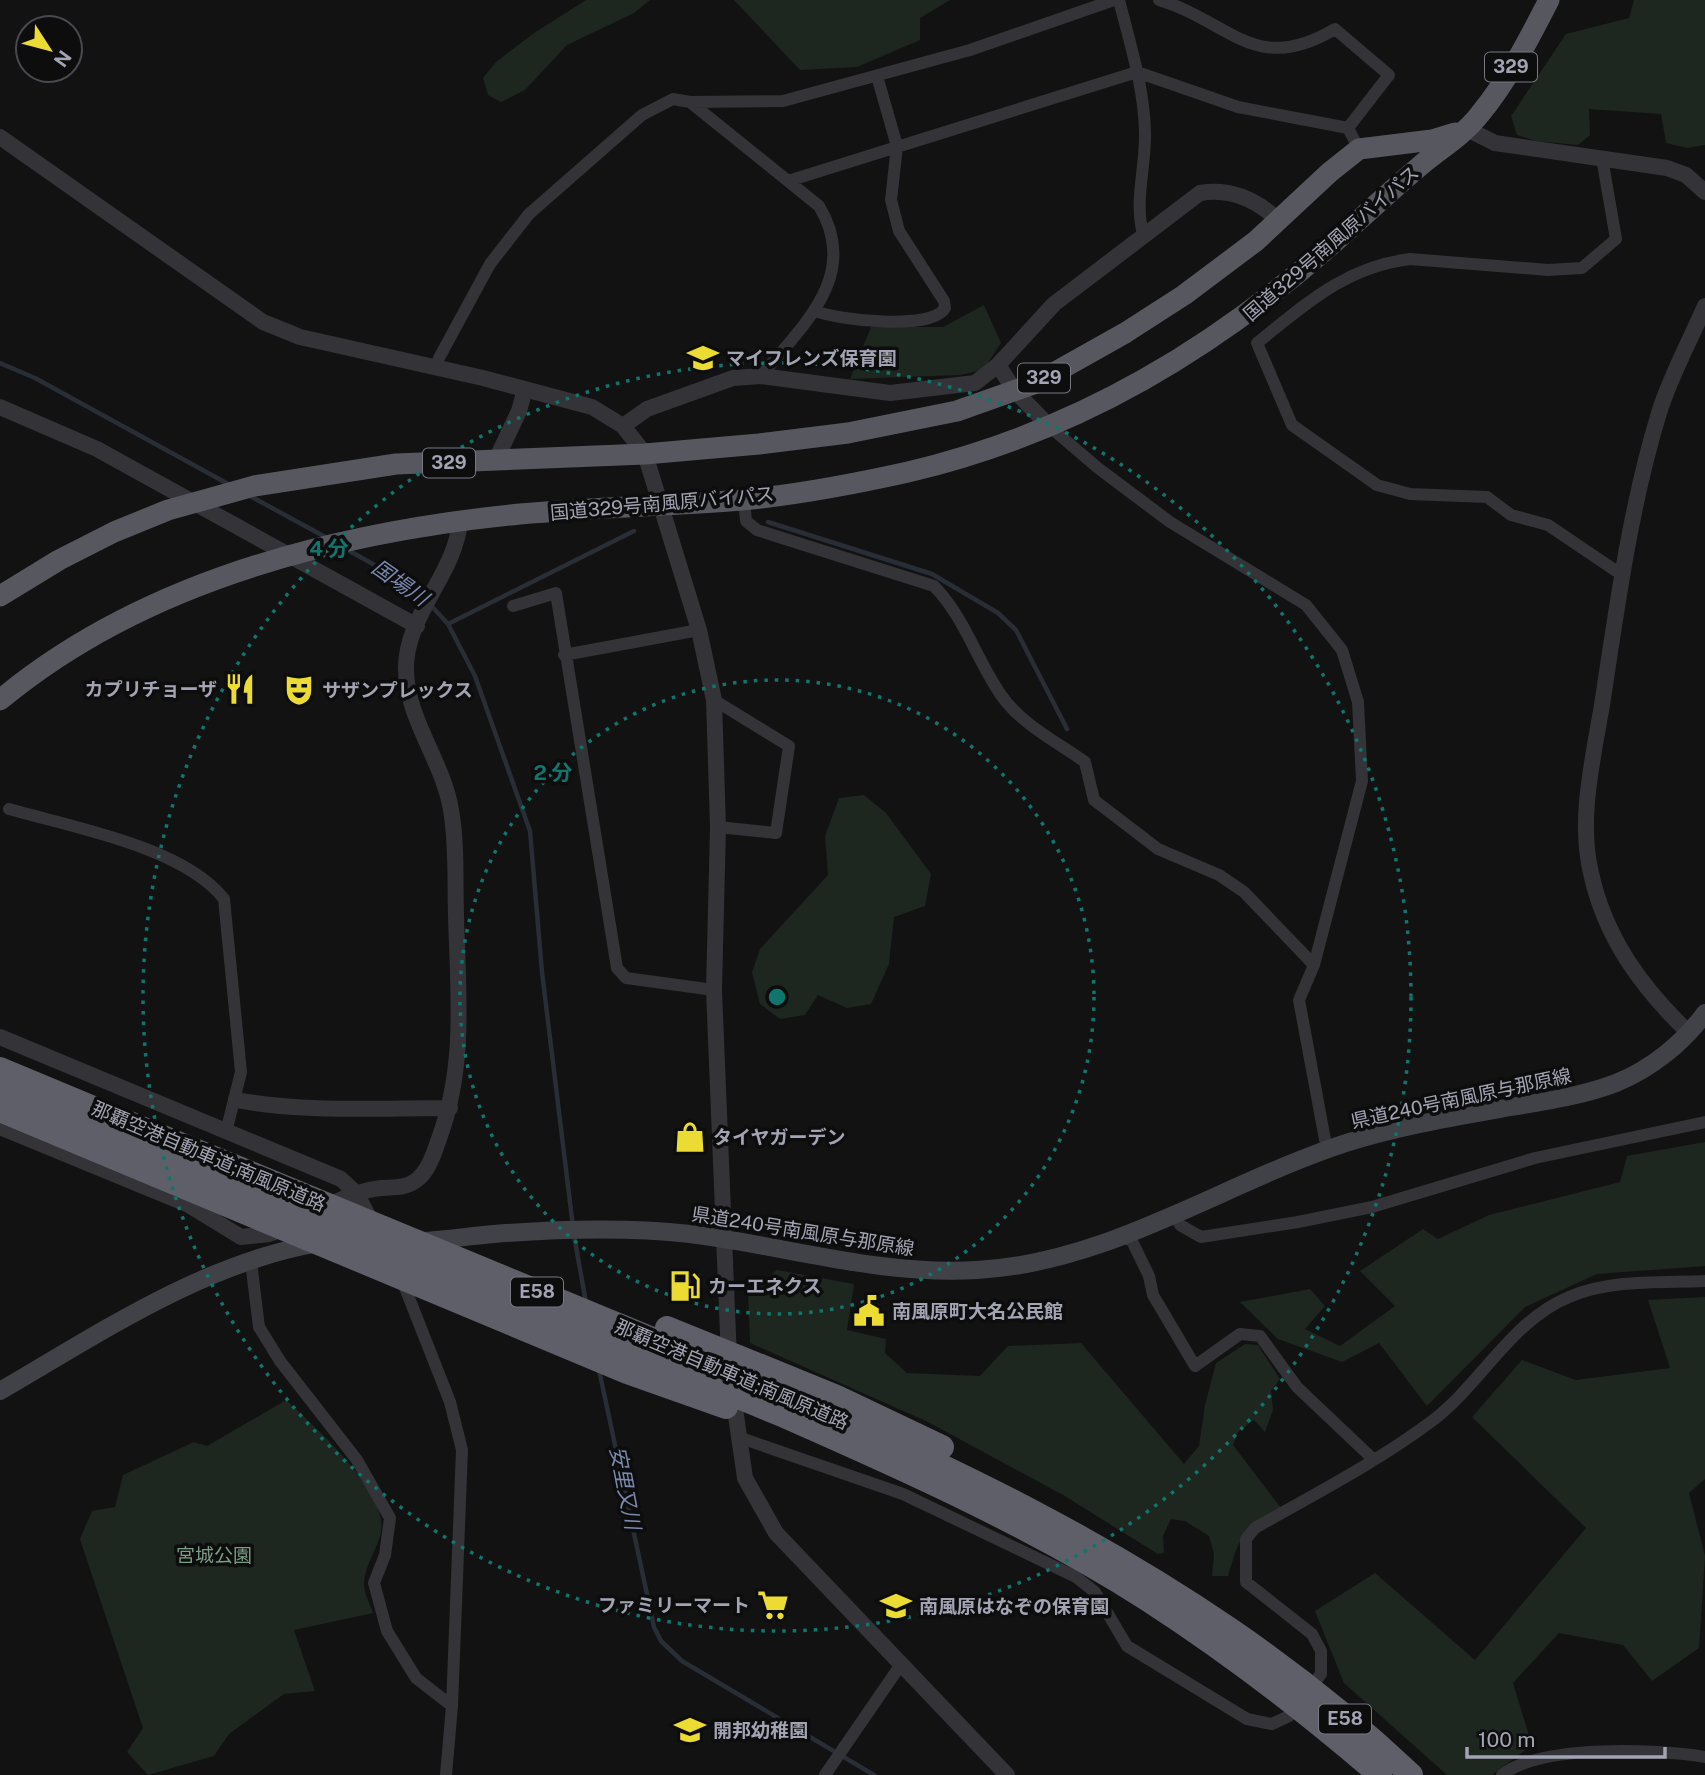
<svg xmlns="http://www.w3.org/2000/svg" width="1705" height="1775" viewBox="0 0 1705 1775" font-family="'Public Sans','Noto Sans JP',sans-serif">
  <rect width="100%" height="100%" fill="#121213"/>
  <!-- green -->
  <path fill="#1e2620" d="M586,0H650L634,13L567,45L525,90L501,102L488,95L483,78L496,62L534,33Z
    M734,0H950L920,18V40L857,67L800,70Z
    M1634,0H1705V145L1687,148L1666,143L1661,114L1589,109L1590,135L1578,145L1536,141L1517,135L1511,116L1566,34L1629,18Z
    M984,305L1001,343L983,370L960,375L850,379L871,327H943Z
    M864,795L886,813L931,874L925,906L894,917L889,964L871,1004L847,1008L818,995L805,1015L780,1019L760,1004L752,972L760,949L828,875L825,836L839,798Z
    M1705,1142V1266L1597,1274L1525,1307L1427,1406L1379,1343L1342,1362L1278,1339L1240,1302L1310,1289L1325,1306L1305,1329L1340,1346L1395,1306L1360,1271L1423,1229L1438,1239L1489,1215L1620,1182L1627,1156Z
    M777,1270L854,1284L847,1330L886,1339L885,1353L907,1373L980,1376L1008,1346L1081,1343L1184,1464L1199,1446L1205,1405L1216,1363L1245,1344L1258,1345L1280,1379L1271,1391L1273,1410L1265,1432L1254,1420L1238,1432L1233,1445L1281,1508C1242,1528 1240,1536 1228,1576H1212L1214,1554L1209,1536L1185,1521L1171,1519L1163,1536L1164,1553L1158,1554L1063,1495L928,1422L750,1343L748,1293Z
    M1705,1297V1479L1689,1493L1705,1556L1699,1648L1652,1681L1623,1645L1559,1633L1513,1683L1532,1745L1492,1775H1447L1344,1683L1315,1611L1375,1573L1475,1660L1586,1528L1472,1417L1522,1360L1576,1380L1670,1368L1648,1300Z
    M286,1400C313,1425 389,1492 381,1532C378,1548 365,1565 364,1582C363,1591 370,1604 373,1613L294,1630L315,1691L284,1694L229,1734L214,1756L148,1775L127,1752L143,1728L80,1539L92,1511L115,1507L123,1475L194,1442L207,1446Z"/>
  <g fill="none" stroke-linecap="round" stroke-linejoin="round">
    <!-- stream -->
    <path stroke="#282d36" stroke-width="4.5" d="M0,363L35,378L230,485
      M250,496L329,539
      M768,522L932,574L998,613L1016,630L1067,729
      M348,550L415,588L448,624L475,676L530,831L542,972L573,1227
      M448,624L634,531
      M574,1235L586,1303
      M599,1370L654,1627L661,1641L682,1661L874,1775"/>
    <!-- minor -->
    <path stroke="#333338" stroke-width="12" d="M1119,0C1130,44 1144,87 1145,132C1146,167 1134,200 1143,234
      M1159,0C1230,21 1254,77 1335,29L1389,75L1348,128L1359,149
      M690,102L819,206C861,275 803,325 761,376
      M1602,158L1616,239L1582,268L1548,270L1410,259C1345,267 1306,304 1257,343L1292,425L1377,485L1410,494L1487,497L1511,515L1548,525L1622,575
      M788,181L1137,72L1238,107L1348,128
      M815,311C838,320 932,331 945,308L944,301L899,231L891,200L897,146L877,76
      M436,368L439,358L490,264L529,214L642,115L673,99L690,102L783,101L970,50L1114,0
      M1050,427L1098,468L1170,522L1306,605L1342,650L1358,702L1362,781L1314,965L1299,1000L1327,1150
      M744,500L746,521L757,530L934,586C965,618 976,659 1001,695C1021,724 1057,742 1085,762L1094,800L1158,849L1219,875L1244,892L1314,965
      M513,606L556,593L617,968L626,978L714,990
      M564,655L699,630
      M714,700L789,746L776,833L718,827
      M9,809C72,827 184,847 224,899L241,1072L226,1132
      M1174,1214L1180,1225L1201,1237L1298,1222L1372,1207L1535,1158L1705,1122
      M1119,1236L1132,1241L1149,1276L1153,1295L1195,1366L1240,1334L1260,1336L1297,1387L1374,1460
      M251,1262L259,1327L280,1361L357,1460L390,1518L385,1555L374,1583L387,1631L416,1678L452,1706
      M402,1280L450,1402L462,1450L452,1706L446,1775
      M738,1437L903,1494L1076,1577L1095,1592L1127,1646L1247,1719L1272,1724L1289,1716L1321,1674V1651L1312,1634L1246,1582V1539L1255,1528C1315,1494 1377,1462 1432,1421C1481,1384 1511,1321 1569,1297C1610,1279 1661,1283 1705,1281
      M825,1775L902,1663
      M1502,1775C1541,1744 1657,1749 1705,1757"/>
    <!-- tertiary -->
    <path stroke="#333338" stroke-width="16" d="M1467,129L1495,143L1667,168L1686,175L1705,192
      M0,137L263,322L300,337L483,378L592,407L623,426L645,454L699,630L714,700L718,827L714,990L729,1359
      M998,365L1015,391L1050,427
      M0,407L97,449L417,626
      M623,426L647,409L733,378L761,376L890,393L975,383L998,365L1054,304L1200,193C1230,188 1257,200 1279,221
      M495,462L519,411L525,389
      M1689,1033C1642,988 1605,938 1591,873C1578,819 1593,759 1602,705C1617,607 1630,508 1659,413C1670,377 1690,341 1705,306
      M0,1037L341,1179L356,1193L372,1223
      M236,1100C307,1113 378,1108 450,1108
      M0,1127L187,1204L241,1237L269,1234L286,1228
      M325,1208C338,1200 353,1193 369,1190C386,1185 404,1192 419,1178C430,1168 435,1150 440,1136C466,1064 458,991 456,916C455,881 457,844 451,810C443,761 406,718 406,669C405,616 456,573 460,521
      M733,1395L745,1478L776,1533L1007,1775"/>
    <!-- secondary -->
    <path stroke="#414148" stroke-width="18" d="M420,1241C445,1240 469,1236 494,1234C559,1229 625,1227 690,1234C786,1246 880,1276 977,1270C1109,1263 1223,1183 1346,1143C1399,1126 1455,1117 1511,1107C1546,1101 1582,1096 1616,1083C1651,1069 1683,1043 1705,1013
      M0,1391C100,1333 203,1263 319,1243"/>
    <!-- trunk -->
    <path stroke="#575760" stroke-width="21" d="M0,596L59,560L114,532L168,510L254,486L396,464L645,454L759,444L848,433L957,411L1036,383L1125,333L1184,295L1256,241L1330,172L1359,149L1432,140L1455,133
      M0,700C143,581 338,532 520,514C594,507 668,506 741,500C797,495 854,484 908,472C1078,432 1218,347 1347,231C1371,209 1395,187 1420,166C1440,149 1464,135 1480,114C1508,80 1529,39 1549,0"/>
    <!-- motorway -->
    <path stroke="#5f5f69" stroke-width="24" d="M0,1069C201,1153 402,1236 604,1319C893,1439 1180,1556 1411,1775
      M0,1091L782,1415C907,1470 1032,1526 1147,1599C1229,1652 1306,1711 1380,1775
      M0,1110L627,1372L726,1407
      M667,1328L837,1397L942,1447"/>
  </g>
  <!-- distance rings -->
  <g fill="none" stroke="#0f766e" stroke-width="3.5" stroke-dasharray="3.5 7">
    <circle cx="777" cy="997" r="317"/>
    <circle cx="777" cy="997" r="634"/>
  </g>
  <!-- icons -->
  <defs>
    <symbol id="school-bare" viewBox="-9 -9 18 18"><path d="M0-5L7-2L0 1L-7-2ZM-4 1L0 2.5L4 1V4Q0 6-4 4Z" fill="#ebdb32" stroke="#0d0d0e" stroke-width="2.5" paint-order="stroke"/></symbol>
    <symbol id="restaurant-bare" viewBox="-9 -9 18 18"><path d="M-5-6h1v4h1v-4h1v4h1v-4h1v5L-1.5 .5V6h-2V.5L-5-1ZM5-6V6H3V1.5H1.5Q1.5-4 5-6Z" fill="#ebdb32" stroke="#0d0d0e" stroke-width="2.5" paint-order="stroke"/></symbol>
    <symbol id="theatre-bare" viewBox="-9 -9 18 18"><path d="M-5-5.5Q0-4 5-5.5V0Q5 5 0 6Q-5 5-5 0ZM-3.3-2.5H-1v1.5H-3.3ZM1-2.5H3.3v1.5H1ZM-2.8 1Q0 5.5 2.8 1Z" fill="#ebdb32" stroke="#0d0d0e" stroke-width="2.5" paint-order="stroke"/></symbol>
    <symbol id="shop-bare" viewBox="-9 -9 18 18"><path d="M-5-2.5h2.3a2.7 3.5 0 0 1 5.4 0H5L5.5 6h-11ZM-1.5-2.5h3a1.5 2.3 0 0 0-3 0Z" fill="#ebdb32" stroke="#0d0d0e" stroke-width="2.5" paint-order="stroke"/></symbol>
    <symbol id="fuel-bare" viewBox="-9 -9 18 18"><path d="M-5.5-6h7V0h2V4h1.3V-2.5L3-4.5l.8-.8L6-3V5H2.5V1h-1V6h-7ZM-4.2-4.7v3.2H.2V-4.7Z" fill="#ebdb32" stroke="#0d0d0e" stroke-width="2.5" paint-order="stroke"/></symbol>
    <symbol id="civic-bare" viewBox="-9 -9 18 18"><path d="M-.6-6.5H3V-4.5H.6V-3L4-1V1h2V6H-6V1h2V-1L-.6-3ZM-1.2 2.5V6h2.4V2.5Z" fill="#ebdb32" stroke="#0d0d0e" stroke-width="2.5" paint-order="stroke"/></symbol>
    <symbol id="supermarket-bare" viewBox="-9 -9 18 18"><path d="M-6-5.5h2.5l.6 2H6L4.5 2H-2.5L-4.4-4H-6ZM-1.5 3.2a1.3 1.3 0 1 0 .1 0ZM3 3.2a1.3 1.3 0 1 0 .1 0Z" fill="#ebdb32" stroke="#0d0d0e" stroke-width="2.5" paint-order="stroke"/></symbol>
  </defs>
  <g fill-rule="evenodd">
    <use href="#school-bare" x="681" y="336" width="44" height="44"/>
    <use href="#restaurant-bare" x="218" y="667" width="44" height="44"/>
    <use href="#theatre-bare" x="277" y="668" width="44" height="44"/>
    <use href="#shop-bare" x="668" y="1115" width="44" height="44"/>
    <use href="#fuel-bare" x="663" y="1264" width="44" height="44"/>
    <use href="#civic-bare" x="847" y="1289" width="44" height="44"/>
    <use href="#supermarket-bare" x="751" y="1583" width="44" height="44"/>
    <use href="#school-bare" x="874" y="1584" width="44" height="44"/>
    <use href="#school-bare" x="668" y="1708" width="44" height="44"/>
  </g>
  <g text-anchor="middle" stroke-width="7" stroke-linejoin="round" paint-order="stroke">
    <!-- shield labels -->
    <g fill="#0d0d0e" stroke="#767782" stroke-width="2">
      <rect x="1485" y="52.5" width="52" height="29" rx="5"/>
      <rect x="1018" y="363.5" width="52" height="29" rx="5"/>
      <rect x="423" y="448.5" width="52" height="29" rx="5"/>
      <rect x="511" y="1277.5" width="52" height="29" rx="5"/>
      <rect x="1319" y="1704.5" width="52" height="29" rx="5"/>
    </g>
    <g font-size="18" font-weight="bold" fill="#a3a4b3">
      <text x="1511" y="73">329</text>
      <text x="1044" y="384">329</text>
      <text x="449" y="469">329</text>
      <text x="537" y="1298">E58</text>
      <text x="1345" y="1725">E58</text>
    </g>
    <!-- street labels -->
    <g font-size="19" fill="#a3a4b3" stroke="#0d0d0e">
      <text transform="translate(1331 243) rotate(-41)" y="7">国道329号南風原バイパス</text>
      <text transform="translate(662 503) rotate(-5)" y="7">国道329号南風原バイパス</text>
      <text transform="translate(1461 1098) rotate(-12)" y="7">県道240号南風原与那原線</text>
      <text transform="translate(209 1156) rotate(23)" y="7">那覇空港自動車道;南風原道路</text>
      <text transform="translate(803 1231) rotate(9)" y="7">県道240号南風原与那原線</text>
      <text transform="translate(732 1374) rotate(23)" y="7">那覇空港自動車道;南風原道路</text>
    </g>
    <!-- poi labels -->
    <g font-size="19" font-weight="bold" fill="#a3a4b3" stroke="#0d0d0e" text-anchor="start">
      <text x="726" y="365">マイフレンズ保育園</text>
      <text x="217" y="696" text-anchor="end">カプリチョーザ</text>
      <text x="322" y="697">サザンプレックス</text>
      <text x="713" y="1144">タイヤガーデン</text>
      <text x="708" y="1293">カーエネクス</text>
      <text x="892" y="1318">南風原町大名公民館</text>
      <text x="750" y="1612" text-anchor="end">ファミリーマート</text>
      <text x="919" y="1613">南風原はなぞの保育園</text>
      <text x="713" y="1737">開邦幼稚園</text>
    </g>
    <!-- park labels -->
    <g font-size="19" fill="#7b9e86" stroke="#0d0d0e">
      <text x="214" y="1562">宮城公園</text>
    </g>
    <!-- water labels -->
    <g font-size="21" font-style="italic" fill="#7b89ae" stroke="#0d0d0e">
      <text transform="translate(400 583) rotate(35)" y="7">国場川</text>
      <text transform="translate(625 1488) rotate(79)" y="7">安里又川</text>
    </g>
  </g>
  <circle cx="777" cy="997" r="10" fill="#0f766e" stroke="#0d0d0e" stroke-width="3.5"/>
  <g font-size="21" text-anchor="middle" font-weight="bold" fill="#0f766e" stroke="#0d0d0e" stroke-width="7" stroke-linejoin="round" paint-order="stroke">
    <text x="329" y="556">4 分</text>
    <text x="553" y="780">2 分</text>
  </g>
  <!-- north arrow -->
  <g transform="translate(49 49) rotate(126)"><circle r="33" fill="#0d0d0e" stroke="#494950" stroke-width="2"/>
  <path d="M0-5L12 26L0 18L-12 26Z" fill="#ebdb32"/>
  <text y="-10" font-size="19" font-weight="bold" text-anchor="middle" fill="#a3a4b3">N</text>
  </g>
  <!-- scale -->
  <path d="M1467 1747v10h198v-10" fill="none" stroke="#a3a4b3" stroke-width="3.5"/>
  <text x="1478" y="1747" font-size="21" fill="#a3a4b3" stroke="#0d0d0e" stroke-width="5" paint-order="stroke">100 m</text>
</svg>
